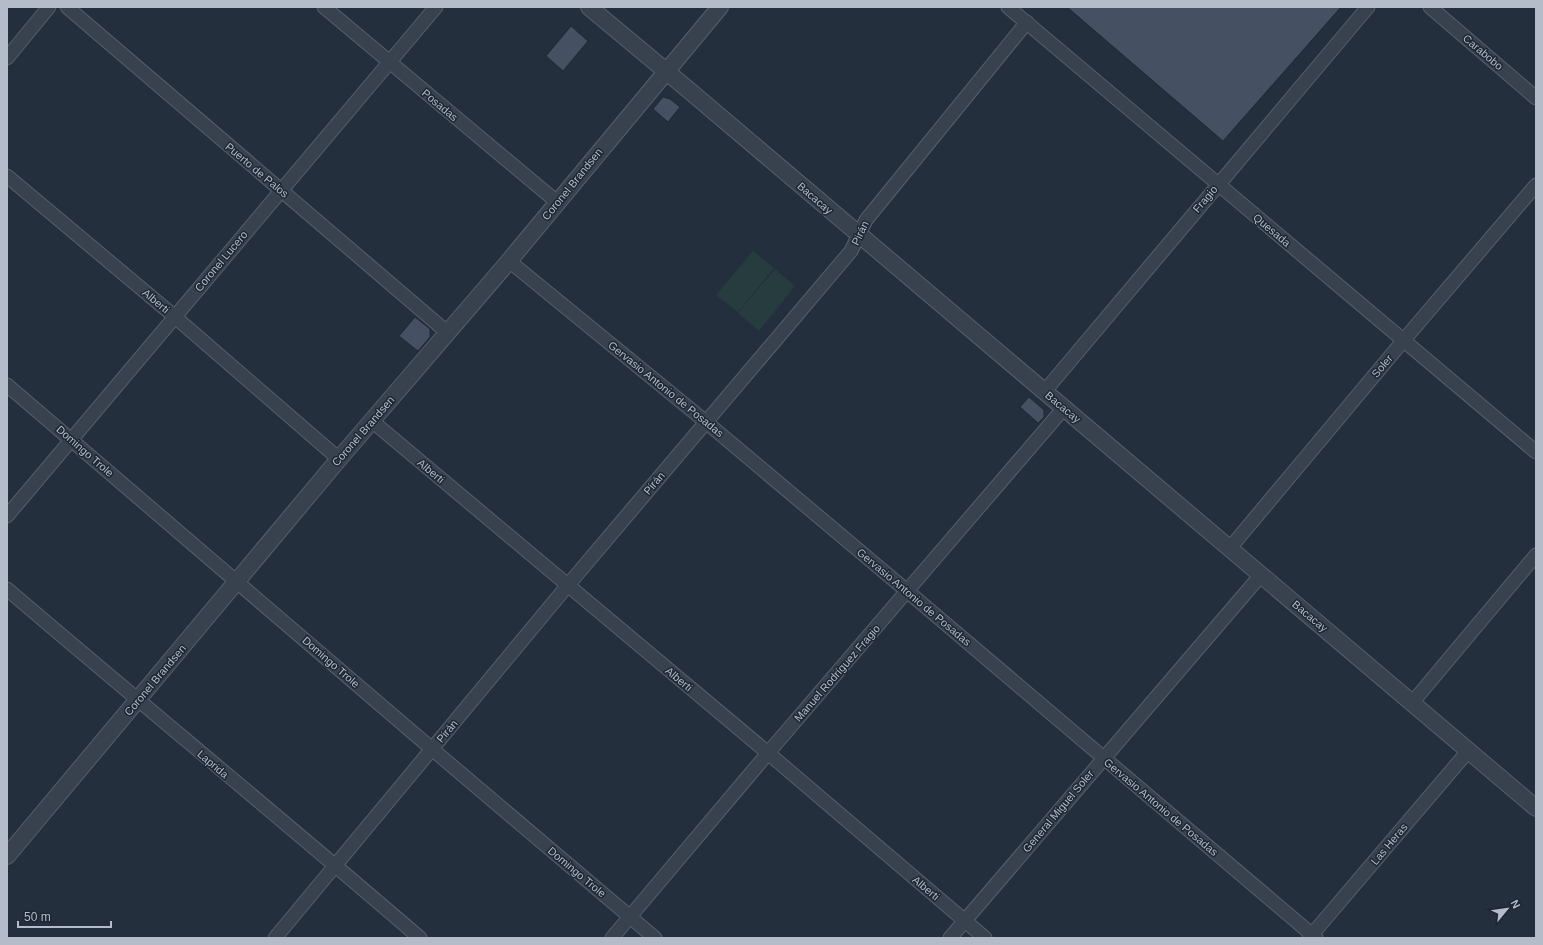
<svg xmlns="http://www.w3.org/2000/svg" width="1543" height="945" viewBox="0 0 1543 945" font-family="Helvetica,sans-serif">
  <rect width="100%" height="100%" fill="#242f3e"/>
  <!-- green -->
  <path fill="#263c3f" d="M753,251L774,268L738,312L716,295Z
    M775,269L795,286L759,331L738,313Z"/>
  <!-- building -->
  <path fill="#455162" stroke="#1f2835" d="M1067,7H1341L1223,141Z
    M571,26L588,41L563,71L546,56Z
    M663,97L670,99L680,107L668,122L653,109Z
    M415,317L430,329V337L418,351L399,336Z
    M1029,397L1044,410V417L1038,423L1020,407Z"/>
  <g fill="none" stroke-linecap="round" stroke-linejoin="round">
    <defs>
      <path id="minor" d="M67,7L448,333
        M324,7L557,202
        M1008,7L1536,452
        M1430,7L1536,98
        M7,58L49,7
        M7,176L174,316L339,459
        M509,261L706,422L907,591L1316,938
        M7,385L432,749L655,938
        M1044,392L1368,7
        M372,421L768,753L985,938
        M7,516L436,7
        M1230,548L1403,341L1536,185
        M7,589C144,706 283,820 420,938
        M1412,703L1536,555
        M275,938L568,585L851,251L866,220L1027,22
        M612,938L768,753L1064,408
        M950,938L1261,575
        M1309,938L1469,750"/>
      <path id="tertiary" d="M589,7L691,92L1536,808
        M7,856L339,459L509,261L720,7"/>
    </defs>
    <!-- minor casing -->
    <use href="#minor" stroke="#565f6c" stroke-width="15"/>
    <!-- tertiary casing -->
    <use href="#tertiary" stroke="#565f6c" stroke-width="18"/>
    <!-- minor -->
    <use href="#minor" stroke="#38414e" stroke-width="13"/>
    <!-- tertiary -->
    <use href="#tertiary" stroke="#38414e" stroke-width="16"/>
  </g>
  <g text-anchor="middle" stroke-width="3" stroke-linejoin="round" paint-order="stroke">
    <!-- street labels -->
    <g font-size="11" fill="#b4bcc9" stroke="#1d2633">
      <text transform="translate(1483 52) rotate(40)" y="4">Carabobo</text>
      <text transform="translate(440 105) rotate(40)" y="4">Posadas</text>
      <text transform="translate(257 170) rotate(40)" y="4">Puerto de Palos</text>
      <text transform="translate(572 184) rotate(-51)" y="4">Coronel Brandsen</text>
      <text transform="translate(815 198) rotate(41)" y="4">Bacacay</text>
      <text transform="translate(1205 199) rotate(-50)" y="4">Fragio</text>
      <text transform="translate(1272 230) rotate(40)" y="4">Quesada</text>
      <text transform="translate(860 233) rotate(-64)" y="4">Pirán</text>
      <text transform="translate(221 261) rotate(-50)" y="4">Coronel Lucero</text>
      <text transform="translate(156 301) rotate(40)" y="4">Alberti</text>
      <text transform="translate(1382 366) rotate(-50)" y="4">Soler</text>
      <text transform="translate(666 389) rotate(39)" y="4">Gervasio Antonio de Posadas</text>
      <text transform="translate(1063 407) rotate(40)" y="4">Bacacay</text>
      <text transform="translate(363 431) rotate(-49)" y="4">Coronel Brandsen</text>
      <text transform="translate(85 451) rotate(41)" y="4">Domingo Trole</text>
      <text transform="translate(431 471) rotate(40)" y="4">Alberti</text>
      <text transform="translate(654 483) rotate(-50)" y="4">Pirán</text>
      <text transform="translate(914 597) rotate(40)" y="4">Gervasio Antonio de Posadas</text>
      <text transform="translate(1310 616) rotate(40)" y="4">Bacacay</text>
      <text transform="translate(331 662) rotate(41)" y="4">Domingo Trole</text>
      <text transform="translate(837 673) rotate(-49)" y="4">Manuel Rodríguez Fragio</text>
      <text transform="translate(679 679) rotate(40)" y="4">Alberti</text>
      <text transform="translate(155 680) rotate(-50)" y="4">Coronel Brandsen</text>
      <text transform="translate(447 731) rotate(-50)" y="4">Pirán</text>
      <text transform="translate(213 764) rotate(40)" y="4">Laprida</text>
      <text transform="translate(1161 807) rotate(40)" y="4">Gervasio Antonio de Posadas</text>
      <text transform="translate(1058 811) rotate(-50)" y="4">General Miguel Soler</text>
      <text transform="translate(1389 844) rotate(-50)" y="4">Las Heras</text>
      <text transform="translate(577 872) rotate(40)" y="4">Domingo Trole</text>
      <text transform="translate(926 888) rotate(40)" y="4">Alberti</text>
    </g>
  </g>
  <!-- border -->
  <rect width="1543" height="945" fill="none" stroke="#b4bcc9" stroke-width="16"/>
  <!-- north arrow -->
  <g transform="translate(1507 909) rotate(61)" stroke="#1d2633" stroke-width="3" paint-order="stroke">
  <path d="M0-3L7 15L0 10L-7 15Z" fill="#b4bcc9"/>
  <text y="-6" font-size="11" font-weight="bold" text-anchor="middle" fill="#b4bcc9">N</text>
  </g>
  <!-- scale -->
  <path d="M18 921v6h93v-6" fill="none" stroke="#b4bcc9" stroke-width="2"/>
  <text x="24" y="921" font-size="12" fill="#b4bcc9" stroke="#1d2633" stroke-width="3" paint-order="stroke">50 m</text>
</svg>
